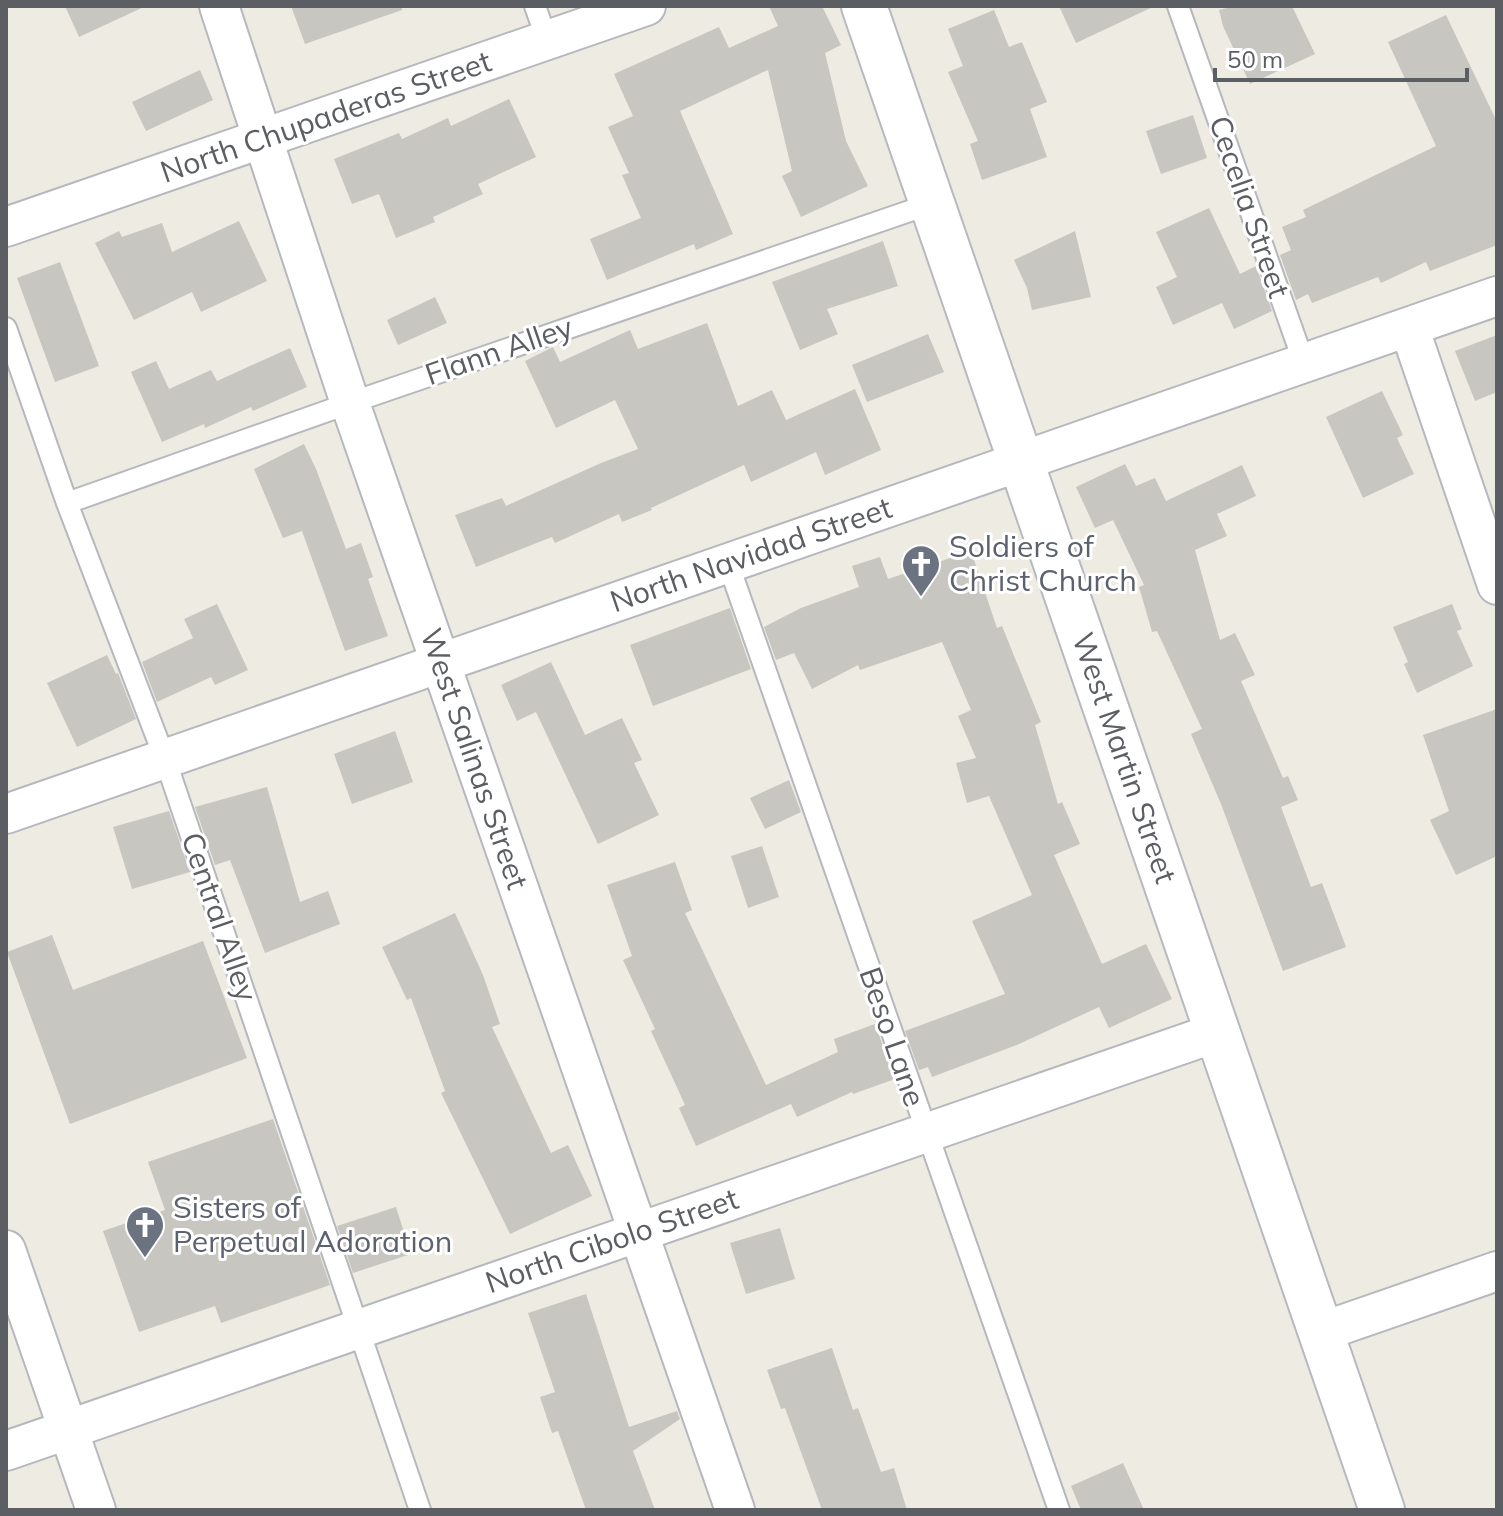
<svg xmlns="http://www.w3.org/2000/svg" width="1503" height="1516" viewBox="0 0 1503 1516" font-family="Mulish,sans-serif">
  <rect width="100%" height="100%" fill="#edebe2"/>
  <!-- building -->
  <path fill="#c8c6c0" d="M65,6H146L79,37Z
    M291,6H402V10L305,44Z
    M769,6H822L841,45L825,53L846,141L868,186L801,217L782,176L792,171L768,70L680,111L733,234L696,250L694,244L607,280L590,239L641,218L622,175L629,173L608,127L633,116L614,74L719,27L729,48L778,26Z
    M1059,6H1155L1076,43Z
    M1235,6H1292L1315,54L1250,84L1223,26L1219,10Z
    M994,10L1009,47L1022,42L1047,102L1030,109L1047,157L982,180L970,144L978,141L948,72L963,66L948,29Z
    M1446,15L1497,122V245L1430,271L1426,262L1381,283L1378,277L1312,303L1308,294L1296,300L1280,255L1291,250L1282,227L1306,217L1303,210L1436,146L1388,42Z
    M200,70L213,100L146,131L132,102Z
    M509,99L536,157L478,184L483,194L433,217L435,222L396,238L379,194L352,204L334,159L399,133L402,139L448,118L451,126Z
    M1193,115L1207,158L1161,174L1146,131Z
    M1209,208L1240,274L1256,266L1272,311L1234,329L1222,303L1173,325L1156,287L1177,277L1156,232Z
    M239,221L267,281L201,312L192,292L134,320L95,243L119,231L122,237L162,223L172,252Z
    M1075,231L1091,297L1032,310L1027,288L1014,260Z
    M883,241L898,286L827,309L838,334L800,350L772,282Z
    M60,262L99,366L55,382L17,278Z
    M435,297L447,323L398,345L387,320Z
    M707,323L738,406L772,390L786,420L855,389L881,450L825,475L816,452L751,482L744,465L651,508L652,510L622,522L619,514L555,543L552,537L476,567L455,515L502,498L506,506L601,463L638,449L615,400L556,428L525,361L553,347L560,362L630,330L638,349Z
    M928,334L944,372L867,402L852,365Z
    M1497,335V392L1475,401L1455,351Z
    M290,348L307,387L253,411L251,407L205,428L204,424L162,442L131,372L156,361L169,389L211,370L217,381Z
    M1382,391L1403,435L1397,438L1414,474L1363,498L1326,417Z
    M304,444L316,469L346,549L361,543L373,577L368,579L388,636L345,651L302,531L283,538L254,469Z
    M1125,464L1136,486L1155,478L1166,501L1242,465L1256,496L1217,514L1227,536L1195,550L1220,640L1235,633L1255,675L1241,681L1283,778L1288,776L1298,800L1281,807L1311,887L1322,883L1346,947L1283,971L1221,804L1191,734L1202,729L1157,631L1152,632L1139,587L1144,585L1113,520L1095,528L1076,487Z
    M971,551L997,628L1002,626L1041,722L1035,725L1058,804L1062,802L1080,844L1054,855L1102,964L1146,944L1172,999L1109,1028L1099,1007L1019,1044L932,1077L928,1067L919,1070L905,1031L1005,994L972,921L1032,895L989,796L967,803L956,763L976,758L958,716L971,710L942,642L860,670L858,665L812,689L794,653L776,660L764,627L801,608L859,587L852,566L880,557L888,579Z
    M217,604L248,670L215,685L211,677L157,702L142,662L193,638L184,619Z
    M1452,604L1462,629L1457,631L1473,666L1417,693L1404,664L1408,662L1393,627Z
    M730,608L751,669L653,706L630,645Z
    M107,655L116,674L118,673L136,719L77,747L47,683Z
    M551,662L585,735L622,718L642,760L634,763L659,815L598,844L536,712L517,721L501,685Z
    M1497,709V856L1456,875L1430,820L1449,811L1423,735Z
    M395,731L413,782L352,804L334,754Z
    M789,780L801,812L765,829L750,798Z
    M267,787L300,902L328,891L340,924L265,953L230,860L215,865L195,807Z
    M169,811L190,872L132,889L113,827Z
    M762,846L779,897L748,908L731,856Z
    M675,862L692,910L685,913L766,1085L838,1052L834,1039L875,1024L895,1079L853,1094L852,1092L797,1117L791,1104L696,1146L679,1108L685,1105L651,1031L655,1029L623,960L632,956L607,885Z
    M455,913L483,975L500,1024L492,1027L551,1153L568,1145L592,1196L510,1234L441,1093L445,1091L411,998L407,1000L382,947Z
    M52,935L73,990L203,941L247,1058L70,1124L7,952Z
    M273,1119L330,1285L221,1323L215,1306L139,1332L103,1231L165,1210L148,1162Z
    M396,1207L411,1254L353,1273L337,1226Z
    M780,1228L795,1279L746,1294L730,1243Z
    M586,1294L629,1427L677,1411L680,1419L633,1451L655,1510H586L558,1431L552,1433L540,1397L555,1392L528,1313Z
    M832,1348L853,1410L858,1408L881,1472L894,1468L907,1510H822L785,1408L781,1409L767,1370Z
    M1123,1463L1144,1510H1081L1071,1486Z"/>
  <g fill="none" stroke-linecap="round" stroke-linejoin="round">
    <defs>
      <path id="service" d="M535,6L547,40
        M1178,6L1304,363
        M6,328L67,503L165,759L420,1510
        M67,503L350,403L933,203
        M728,563L1059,1510"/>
      <path id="minor" d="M219,6L350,403L735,1510
        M6,227L646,6
        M1409,327L1497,585
        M6,814L1497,296
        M6,1250L96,1510
        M1321,1332L1497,1271
        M6,1451L1218,1032"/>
      <path id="secondary" d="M864,6L1382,1510"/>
    </defs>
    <!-- service casing -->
    <use href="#service" stroke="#b5b8bc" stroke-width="24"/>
    <!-- minor casing -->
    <use href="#minor" stroke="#b5b8bc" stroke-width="42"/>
    <!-- secondary casing -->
    <use href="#secondary" stroke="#b6b9be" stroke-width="48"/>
    <!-- service -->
    <use href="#service" stroke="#fff" stroke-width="20"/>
    <!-- minor -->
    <use href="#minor" stroke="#fff" stroke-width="38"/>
    <!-- secondary -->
    <use href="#secondary" stroke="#fff" stroke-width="44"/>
  </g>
  <!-- icons -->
  <defs>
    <symbol id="church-pin" viewBox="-11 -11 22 30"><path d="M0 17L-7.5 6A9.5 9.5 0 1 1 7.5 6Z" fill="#6b7280" stroke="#fff"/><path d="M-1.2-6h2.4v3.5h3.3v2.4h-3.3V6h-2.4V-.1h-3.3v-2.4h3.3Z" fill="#fff"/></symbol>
  </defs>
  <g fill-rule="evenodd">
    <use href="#church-pin" x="899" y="542" width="44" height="60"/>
    <use href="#church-pin" x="123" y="1203" width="44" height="60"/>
  </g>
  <g text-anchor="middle" stroke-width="6" stroke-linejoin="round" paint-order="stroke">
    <!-- street labels -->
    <g font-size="30" fill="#5b5e63" stroke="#fff">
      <text transform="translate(326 117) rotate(-19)" y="10">North Chupaderas Street</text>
      <text transform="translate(1249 207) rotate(71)" y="10">Cecelia Street</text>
      <text transform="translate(499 351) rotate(-19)" y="10">Flann Alley</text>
      <text transform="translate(751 555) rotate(-19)" y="10">North Navidad Street</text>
      <text transform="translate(1124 758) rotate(71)" y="10">West Martin Street</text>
      <text transform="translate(474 759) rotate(71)" y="10">West Salinas Street</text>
      <text transform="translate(219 917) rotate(71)" y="10">Central Alley</text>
      <text transform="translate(892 1037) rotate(71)" y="10">Beso Lane</text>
      <text transform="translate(612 1241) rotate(-19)" y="10">North Cibolo Street</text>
    </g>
    <!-- worship labels -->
    <g font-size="30" fill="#5b616d" stroke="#fff" text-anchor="start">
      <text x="949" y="557">Soldiers of<tspan x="949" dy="34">Christ Church</tspan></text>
      <text x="173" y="1218">Sisters of<tspan x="173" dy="34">Perpetual Adoration</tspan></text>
    </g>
  </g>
  <!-- border -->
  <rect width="1503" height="1516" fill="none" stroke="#5b5e63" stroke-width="16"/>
  <!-- scale -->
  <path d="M1215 68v12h252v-12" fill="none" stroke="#5b5e63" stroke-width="4"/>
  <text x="1227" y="68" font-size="24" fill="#5b5e63" stroke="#ffffff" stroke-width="6" paint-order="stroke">50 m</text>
</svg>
